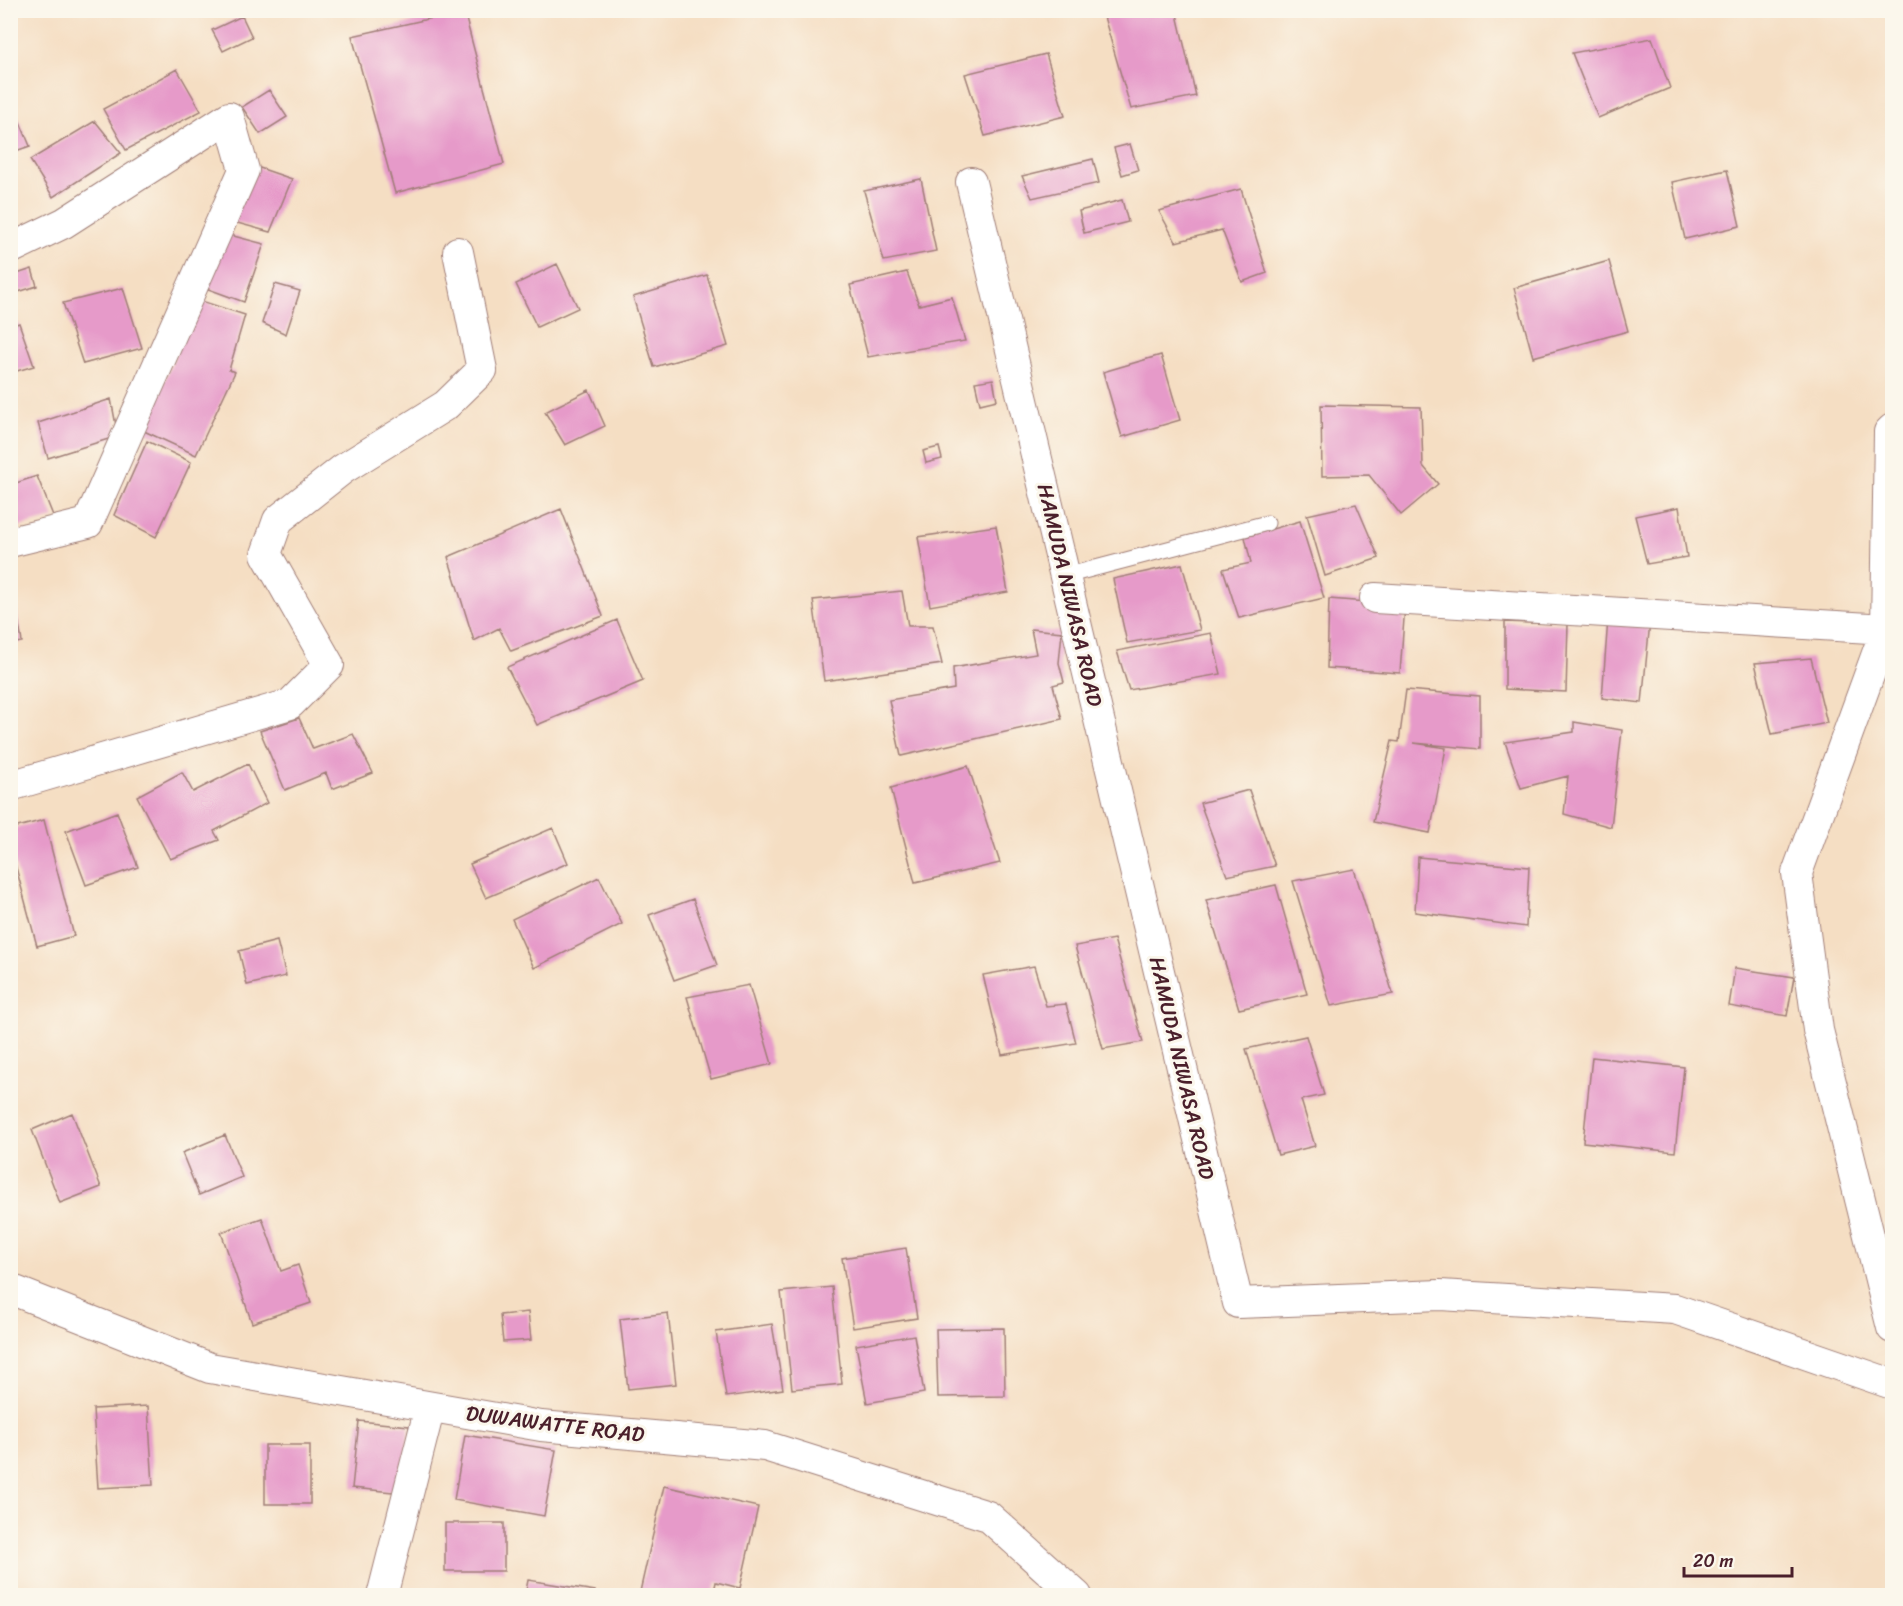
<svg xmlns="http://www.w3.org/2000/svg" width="1903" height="1606" viewBox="0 0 1903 1606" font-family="Sriracha,sans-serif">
  <rect width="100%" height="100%" fill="#fbf7ec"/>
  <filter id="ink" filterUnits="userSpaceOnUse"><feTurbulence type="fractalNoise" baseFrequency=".0167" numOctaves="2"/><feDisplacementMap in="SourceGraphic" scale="12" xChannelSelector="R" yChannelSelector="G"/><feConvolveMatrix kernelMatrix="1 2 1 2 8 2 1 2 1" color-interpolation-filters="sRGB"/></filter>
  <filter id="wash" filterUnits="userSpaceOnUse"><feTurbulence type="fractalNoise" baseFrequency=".008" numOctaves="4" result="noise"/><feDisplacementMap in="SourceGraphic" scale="24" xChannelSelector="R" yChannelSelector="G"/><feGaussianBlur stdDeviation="1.35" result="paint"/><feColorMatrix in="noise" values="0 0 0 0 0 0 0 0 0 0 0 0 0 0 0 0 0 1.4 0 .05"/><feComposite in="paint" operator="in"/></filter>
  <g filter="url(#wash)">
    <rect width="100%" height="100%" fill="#f5dec3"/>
    <g id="blocks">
      <!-- building -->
      <path fill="#e69ac9" d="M1102,10H1176L1196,96L1131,109Z
        M464,11L504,164L395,193L352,36Z
        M242,16L252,37L223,51L212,30Z
        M1652,38L1670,88L1598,118L1572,53Z
        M1046,54L1065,116L985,136L965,74Z
        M177,69L201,111L126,150L103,109Z
        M269,90L287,117L260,134L242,107Z
        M10,98L30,146L10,153Z
        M95,121L121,153L53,197L30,160Z
        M1130,144L1138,170L1122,175L1114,148Z
        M1093,159L1099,183L1032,198L1022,176Z
        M251,165L292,179L270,232L230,221Z
        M1727,170L1740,226L1685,239L1672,182Z
        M921,179L936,251L884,261L864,191Z
        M1241,189L1267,273L1242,282L1222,230L1176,242L1159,211Z
        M1122,200L1128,222L1084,233L1079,211Z
        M226,234L264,244L244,302L203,287Z
        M1609,261L1628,331L1533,357L1514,288Z
        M557,264L578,308L537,327L516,284Z
        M32,269L37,286L15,293L11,276Z
        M907,272L919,305L952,297L965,341L868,357L850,285Z
        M707,275L728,346L654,367L633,297Z
        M275,284L300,291L286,334L262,323Z
        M123,288L142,348L83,364L63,303Z
        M198,300L245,315L229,370L235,372L196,455L144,431Z
        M19,323L34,366L10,373V326Z
        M1161,355L1180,420L1122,437L1103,372Z
        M993,379L997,400L980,404L975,382Z
        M589,390L605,426L565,445L545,412Z
        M111,399L118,436L48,458L38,423Z
        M1321,405L1421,407L1423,466L1438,484L1401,515L1369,475L1322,476Z
        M147,441L191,462L156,537L114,515Z
        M939,447L942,459L926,463L923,451Z
        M37,476L54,518L10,529V485Z
        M1356,504L1379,558L1325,576L1307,515Z
        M1679,507L1687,557L1647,564L1635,516Z
        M561,509L603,616L511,651L499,628L474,641L448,557Z
        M1300,521L1324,598L1239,618L1223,569L1251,563L1245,537Z
        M996,526L1008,592L930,606L918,537Z
        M1182,564L1200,630L1127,643L1113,579Z
        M902,591L908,626H933L942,664L824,681L813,600Z
        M14,596L22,642L10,644V597Z
        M1329,599L1405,605L1400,673L1327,668Z
        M1608,619L1650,622L1642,703L1602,698Z
        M617,620L643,681L537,725L507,667Z
        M1505,622L1568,624L1566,692L1505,689Z
        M1031,629L1062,632L1059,663L1064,682L1053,685L1062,719L901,756L889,700L954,689L953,668L1036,654Z
        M1211,633L1221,674L1129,690L1117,651Z
        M1811,658L1827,723L1772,734L1755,663Z
        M1406,690L1480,696V749L1414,743L1446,748L1430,833L1373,822L1392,741L1399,742Z
        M299,718L313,749L353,734L373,773L332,789L326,773L285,790L260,731Z
        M1574,722L1622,730L1611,827L1564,814L1568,776L1521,788L1505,742L1574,732Z
        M248,764L267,803L214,831L219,840L170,859L137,796L182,772L193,792Z
        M968,766L1000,863L915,883L891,788Z
        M1249,790L1275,866L1227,876L1200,803Z
        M117,812L138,867L86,885L66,831Z
        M44,820L74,936L37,946L10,845V829Z
        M553,828L568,863L486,898L470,864Z
        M1418,857L1529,867L1526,927L1415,912Z
        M1354,869L1393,994L1331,1006L1293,881Z
        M599,877L622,924L534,968L512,919Z
        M1276,885L1307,994L1239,1009L1206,900Z
        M693,899L717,965L674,980L649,915Z
        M1114,939L1143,1042L1103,1049L1075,946Z
        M277,941L286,976L247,985L239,951Z
        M1034,966L1046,1006L1066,1004L1076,1043L1002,1055L983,975Z
        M1735,968L1794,977L1787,1016L1729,1006Z
        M749,985L772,1064L711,1079L687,997Z
        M1306,1036L1324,1095L1301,1100L1315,1146L1278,1155L1246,1049Z
        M1592,1057L1684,1067L1675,1152L1583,1142Z
        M72,1113L101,1187L60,1203L32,1130Z
        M225,1135L242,1177L199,1195L182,1153Z
        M262,1218L281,1271L298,1265L311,1303L252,1323L221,1232Z
        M906,1248L917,1318L853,1328L842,1258Z
        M832,1287L842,1384L792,1389L781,1292Z
        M528,1312L531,1340L503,1342L500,1315Z
        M668,1313L676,1384L628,1389L620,1319Z
        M772,1324L783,1389L726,1397L716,1332Z
        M1004,1328L1005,1396L938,1397L936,1329Z
        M914,1335L924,1393L867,1403L856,1345Z
        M148,1406L153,1485L98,1488L93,1409Z
        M359,1421L409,1426L403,1493L352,1488Z
        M465,1435L556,1450L544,1516L454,1500Z
        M265,1445H310V1504H265Z
        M664,1486L758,1507L740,1588L716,1582L713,1596H639Z
        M445,1523H504V1571H445Z
        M528,1580L595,1591V1596H525Z"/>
    </g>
  </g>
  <g filter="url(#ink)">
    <use href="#blocks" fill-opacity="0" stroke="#a07e77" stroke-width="1.5"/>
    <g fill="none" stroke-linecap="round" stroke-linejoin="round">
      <defs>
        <path id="service" d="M1065,576L1267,523"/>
        <path id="minor" d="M971,182L1238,1303L1440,1295L1675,1309L1892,1384
          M10,249L64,223L229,117L244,170L88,523L10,542
          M1892,429L1889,432L1886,629L1797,873L1818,1030L1892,1328
          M1375,598L1886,629
          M10,786L290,704L329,665L266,554L278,520L343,469L446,405L482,370L458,252
          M10,1289L210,1368L541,1426L765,1446L988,1516L1077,1596
          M382,1596L430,1407"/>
      </defs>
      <!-- service casing -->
      <use href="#service" stroke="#a07e77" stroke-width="17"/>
      <!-- minor casing -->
      <use href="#minor" stroke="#a07e77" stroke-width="32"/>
      <!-- service -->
      <use href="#service" stroke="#fff" stroke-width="15"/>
      <!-- minor -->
      <use href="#minor" stroke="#fff" stroke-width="30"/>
    </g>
  </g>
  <g text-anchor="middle" stroke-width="6" stroke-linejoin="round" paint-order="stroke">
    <!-- street labels -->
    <g font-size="21" fill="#4a1f2b" stroke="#fbf7ec">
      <text transform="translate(1070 595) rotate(77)" y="7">HAMUDA NIWASA ROAD</text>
      <text transform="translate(1182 1068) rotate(77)" y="7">HAMUDA NIWASA ROAD</text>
      <text transform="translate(555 1424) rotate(7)" y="7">DUWAWATTE ROAD</text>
    </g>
  </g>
  <!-- margin -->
  <rect width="1903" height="1606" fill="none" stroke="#fbf7ec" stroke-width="36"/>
  <!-- scale -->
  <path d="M1684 1567v9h108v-9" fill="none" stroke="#4a1f2b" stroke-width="3"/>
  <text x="1693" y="1567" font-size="18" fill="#4a1f2b" stroke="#fbf7ec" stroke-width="4.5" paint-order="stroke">20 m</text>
</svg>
